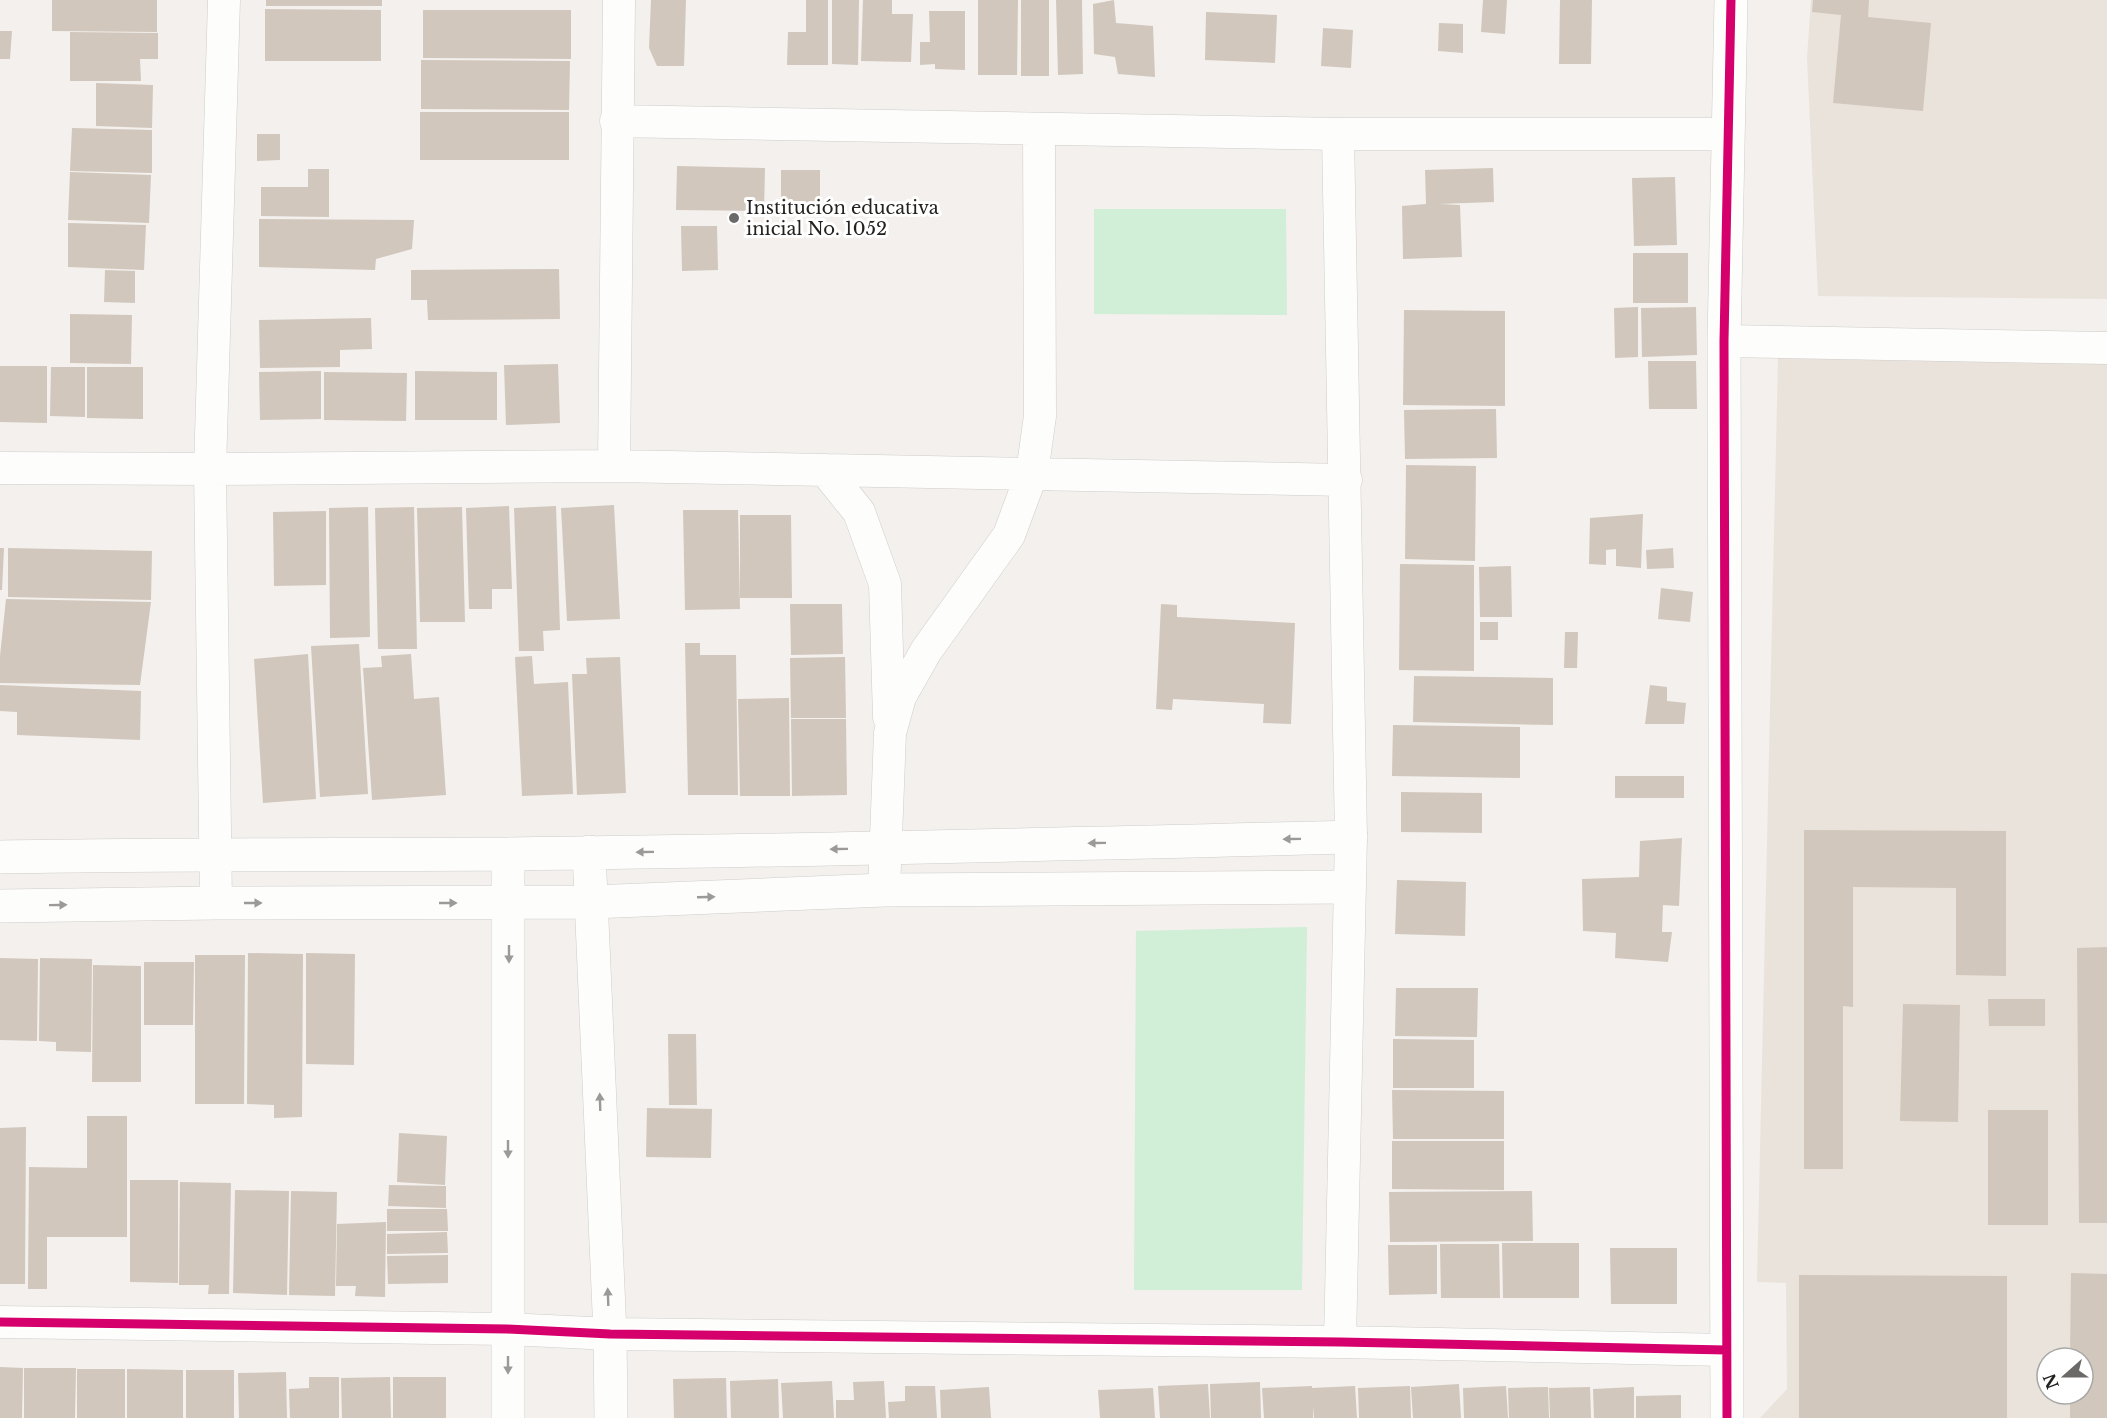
<svg xmlns="http://www.w3.org/2000/svg" width="2107" height="1418" viewBox="0 0 2107 1418" font-family="'Libre Baskerville',serif">
  <rect width="100%" height="100%" fill="#f3f0ed"/>
  <!-- built -->
  <path fill="#eae3db" fill-rule="evenodd" d="M1811,0H2107V299L1818,296L1807,58Z
    M1778,358L2107,363V1418H1760L1787,1389L1786,1283L1757,1282ZM2047,1358H2083V1394H2047Z"/>
  <!-- green -->
  <path fill="#d1eed6" d="M1094,209H1286L1287,315L1094,314Z
    M1307,927L1302,1290H1134L1136,931Z"/>
  <!-- building -->
  <path fill="#d1c7bc" d="M52,0H157V32L52,31Z
    M266,0H382V6H266Z
    M651,0H686L684,66H657L649,48Z
    M806,0H828V65H787L788,32H806Z
    M832,0H859L858,65L832,64Z
    M863,0H892V14H913L911,62L861,61Z
    M978,0H1018L1017,75H978Z
    M1021,0H1049V76H1021Z
    M1056,0H1082L1083,74L1058,75Z
    M1114,0L1116,23L1153,26L1155,77L1118,74L1115,57L1094,54L1093,4Z
    M1483,0H1507L1505,34L1481,32Z
    M1560,0H1592L1591,64H1559Z
    M1813,0H1869L1868,17L1931,23L1923,111L1833,103L1841,15L1812,12Z
    M265,9L381,10V61H265Z
    M423,10H571V59L423,58Z
    M929,11H965V70L935,69V64L920,65V42H930Z
    M1206,12L1277,15L1275,63L1205,60Z
    M1439,23L1463,24V53L1438,51Z
    M1323,28L1353,30L1351,68L1321,66Z
    M0,31H12L10,59H0Z
    M70,32L158,33V59H140L141,81H70Z
    M421,60L570,61L569,110L421,109Z
    M96,83L153,85L152,128L96,126Z
    M420,112H569V160H420Z
    M72,128L152,130V173L70,171Z
    M257,134H280V160L257,161Z
    M677,166L765,168L764,211L676,210Z
    M1493,168L1494,202L1439,204L1460,205L1462,257L1403,259L1402,206L1426,204L1425,170Z
    M308,169H329V217L261,216V187H308Z
    M781,170H820V203H781Z
    M70,172L151,175L149,223L68,220Z
    M1675,177L1677,245L1634,246L1632,178Z
    M259,219L414,220L412,249L376,259L375,270L259,267Z
    M68,223L146,225L144,270L68,267Z
    M681,226H717L718,270L682,271Z
    M1633,253H1688V303H1633Z
    M559,269L560,319L428,320L427,300H411V270Z
    M105,270L135,271V303L104,302Z
    M1638,307V357L1615,358L1614,308Z
    M1696,307L1697,355L1642,357L1641,308Z
    M1404,310L1505,311V406L1403,405Z
    M70,314L132,315L131,364L70,363Z
    M371,318L372,349L340,350V367L260,368L259,320Z
    M1648,361H1696L1697,409H1649Z
    M558,364L560,423L506,425L504,365Z
    M0,366H47V423L0,422Z
    M51,367H85V417L50,416Z
    M87,367H143V419L87,418Z
    M321,371V419L260,420L259,372Z
    M415,371L497,372V420H415Z
    M324,372L407,373L406,421L324,420Z
    M1496,409L1497,458L1405,459L1404,410Z
    M1406,465L1476,466L1475,561L1405,559Z
    M614,505L620,619L567,621L561,508Z
    M509,506L512,589H492V609H469L466,508Z
    M556,506L560,630L543,631L544,651H519L514,508Z
    M368,507L370,637L330,638L329,508Z
    M414,507L417,649H378L375,508Z
    M462,507L465,622H420L417,508Z
    M683,510H738L740,609L685,610Z
    M326,511V585L274,586L273,512Z
    M1643,514L1641,568L1616,566V549L1606,550V565L1589,564L1590,518Z
    M740,515H791L792,598H740Z
    M0,548H4L2,590H0Z
    M8,548L152,551L151,600L8,597Z
    M1673,548L1674,568L1647,569L1646,550Z
    M1400,564L1474,565V671L1399,670Z
    M1511,566L1512,617H1480L1479,567Z
    M1661,588L1693,592L1690,622L1658,619Z
    M6,599L151,602L140,685L0,683V656Z
    M790,604H842L843,654L791,655Z
    M1161,604L1177,605V617L1295,623L1291,724L1263,723L1264,704L1173,699L1172,710L1156,709Z
    M1480,622H1498V640H1480Z
    M1565,632H1578L1577,668H1564Z
    M685,643H700V655H736L738,795H688Z
    M359,644L368,794L320,797L311,646Z
    M308,654L316,799L263,803L254,659Z
    M411,654L414,699L439,697L446,795L372,800L363,668L382,667L381,656Z
    M532,656L534,684L568,682L573,794L522,796L515,657Z
    M620,657L626,793L577,795L572,674H587L586,658Z
    M845,657L846,718H791L790,658Z
    M1414,676L1553,678V725L1413,722Z
    M0,685L141,691L140,740L17,735V712L0,711Z
    M1650,685L1667,687V701L1686,703L1684,724H1645Z
    M789,698L790,796H740L738,699Z
    M791,719H846L847,795L792,796Z
    M1393,725L1520,727V778L1392,776Z
    M1615,776H1684V798H1615Z
    M1401,792L1482,793V833L1401,832Z
    M1804,830L2006,831V976L1956,975V888L1853,887V1007L1843,1006V1169H1804Z
    M1682,838L1679,906L1663,905L1662,932H1672L1668,962L1615,958L1616,933L1583,931L1582,879L1639,877L1640,841Z
    M1397,880L1466,882L1465,936L1395,934Z
    M2107,947V1223H2079L2077,948Z
    M248,953L303,954L302,1117L274,1118V1105L247,1104Z
    M306,953L355,954L354,1065L306,1064Z
    M195,955H245L244,1104H195Z
    M0,958L38,959L37,1041L0,1040Z
    M40,958L92,959L91,1052L56,1051V1042L39,1041Z
    M144,962H194L193,1025H144Z
    M93,965L141,966V1082H92Z
    M1396,988H1478L1477,1037L1395,1036Z
    M1988,999H2045V1026H1989Z
    M1903,1004L1960,1005L1958,1122L1900,1121Z
    M668,1034H696L697,1105H669Z
    M1393,1039L1474,1040V1088H1393Z
    M1392,1090L1504,1091V1139H1393Z
    M647,1108L712,1109L711,1158L646,1157Z
    M1988,1110H2048V1225H1988Z
    M87,1116H127V1237H47V1289H28L29,1167L87,1168Z
    M26,1127L25,1284H0V1128Z
    M399,1133L447,1136L445,1185L397,1182Z
    M1392,1141H1504V1190L1392,1189Z
    M130,1180H178V1283L130,1282Z
    M180,1182L231,1183L229,1294H208L209,1285H179Z
    M389,1185L446,1186V1208L388,1206Z
    M235,1190L289,1191L287,1295L233,1293Z
    M291,1191L337,1192L335,1296L289,1295Z
    M1532,1191L1533,1241L1390,1242L1389,1192Z
    M387,1209H447L448,1231H387Z
    M386,1222L385,1297L355,1296L356,1286H336L337,1224Z
    M447,1232L448,1253L387,1254V1234Z
    M1502,1243H1579V1298H1503Z
    M1440,1244H1499L1500,1298H1441Z
    M1388,1245H1437V1294L1389,1295Z
    M1610,1248H1677V1304H1611Z
    M448,1255V1283L388,1284L387,1256Z
    M2071,1273L2107,1274V1418H2070V1394H2083V1358H2070Z
    M1799,1275L2007,1276V1418H1799Z
    M0,1367L23,1368L22,1418H0Z
    M24,1368H76L75,1418H24Z
    M77,1369H125V1418H77Z
    M127,1369L183,1370V1418H127Z
    M186,1370H234V1418H186Z
    M286,1372L287,1418H239L238,1373Z
    M309,1377H339V1418H290L289,1389L309,1388Z
    M390,1377L391,1418H342L341,1378Z
    M393,1377H446V1418H393Z
    M726,1378L727,1418H674L673,1379Z
    M778,1379L779,1418H731L730,1381Z
    M832,1381L834,1418H783L781,1383Z
    M884,1381L886,1418H836V1400H854L853,1382Z
    M1260,1382L1261,1418H1211L1210,1384Z
    M1208,1384L1210,1418H1160L1158,1386Z
    M1459,1384L1461,1418H1413L1411,1387Z
    M905,1386H935L937,1418H889L888,1402L905,1401Z
    M1312,1386V1388L1355,1386L1357,1418H1314L1313,1406V1418H1264L1262,1388Z
    M1410,1386L1411,1418H1359L1358,1388Z
    M1506,1386L1508,1418H1464L1463,1388Z
    M989,1387L991,1418H941L940,1390Z
    M1548,1387L1549,1418H1509L1508,1388Z
    M1590,1387L1591,1418H1550L1549,1388Z
    M1634,1387V1418H1594L1593,1389Z
    M1153,1388L1155,1418H1100L1098,1390Z
    M1681,1395V1418H1636V1396Z"/>
  <g fill="none" stroke-linecap="round" stroke-linejoin="round">
    <defs>
      <path id="minor" d="M616,121L1338,134H1727
        M1338,134L1351,837L1340,1342
        M1724,341L2107,348
        M614,466L619,0
        M0,468L210,469L614,466L1346,480
        M825,470L859,512L885,584L889,717
        M884,890L890,733L900,697L926,651L1009,535L1032,473L1040,416L1039,129
        M216,903L210,469L224,0
        M0,1322L507,1329L610,1334L1340,1342L1726,1350"/>
      <path id="tertiary" d="M589,852L610,1334L611,1418
        M0,857C170,854 339,855 509,854C790,851 1070,844 1351,837
        M0,906L216,903L592,902L884,890L1349,887
        M508,1418V854
        M1727,1418L1724,341L1731,0"/>
    </defs>
    <!-- minor casing -->
    <use href="#minor" stroke="#cfcdcb" stroke-width="33"/>
    <!-- tertiary casing -->
    <use href="#tertiary" stroke="#cfcdcb" stroke-width="34"/>
    <!-- minor -->
    <use href="#minor" stroke="#fdfdfc" stroke-width="32"/>
    <!-- tertiary -->
    <use href="#tertiary" stroke="#fdfdfc" stroke-width="33"/>
    <defs>
      <path id="cycleway" d="M0,1322L507,1329L610,1334L1340,1342L1726,1350
        M1727,1418L1724,341L1731,0"/>
    </defs>
    <!-- cycleway casing -->
    <use href="#cycleway" stroke="#fff" stroke-width="13"/>
    <!-- cycleway -->
    <use href="#cycleway" stroke="#d6006c" stroke-width="9"/>
  </g>
  <!-- one-way arrows -->
  <defs><path id="oneway-solid" d="M-6-.8H1V-3.2L6.5 0L1 3.2V.8H-6Z" transform="scale(1.5)"/></defs>
  <g fill="#9b9a99">
    <use href="#oneway-solid" transform="translate(1292 839) rotate(179)"/>
    <use href="#oneway-solid" transform="translate(1097 843) rotate(179)"/>
    <use href="#oneway-solid" transform="translate(839 849) rotate(179)"/>
    <use href="#oneway-solid" transform="translate(645 852) rotate(179)"/>
    <use href="#oneway-solid" transform="translate(706 897) rotate(-2)"/>
    <use href="#oneway-solid" transform="translate(253 903)"/>
    <use href="#oneway-solid" transform="translate(448 903)"/>
    <use href="#oneway-solid" transform="translate(58 905) rotate(-1)"/>
    <use href="#oneway-solid" transform="translate(509 954) rotate(90)"/>
    <use href="#oneway-solid" transform="translate(600 1102) rotate(-92)"/>
    <use href="#oneway-solid" transform="translate(508 1149) rotate(90)"/>
    <use href="#oneway-solid" transform="translate(608 1297) rotate(-92)"/>
    <use href="#oneway-solid" transform="translate(508 1365) rotate(90)"/>
  </g>
  <!-- markers -->
  <circle fill="#6c6a68" stroke="#fff" stroke-width="2" cx="734" cy="218" r="6"/>
  <g text-anchor="middle" stroke-width="6" stroke-linejoin="round" paint-order="stroke">
    <!-- poi labels -->
    <g font-size="18" fill="#232220" stroke="#fff" text-anchor="start">
      <text x="746" y="214">Institución educativa<tspan x="746" dy="21">inicial No. 1052</tspan></text>
    </g>
  </g>
  <!-- north arrow -->
  <g transform="translate(2065 1376) rotate(249)"><circle r="28" fill="#ffffff" stroke="#a7a7a6" stroke-width="1.5"/>
  <path d="M0-4.5L10 22L0 15L-10 22Z" fill="#6c6a68"/>
  <text y="-9" font-size="16" font-weight="bold" text-anchor="middle" fill="#232220">N</text>
  </g>
</svg>
